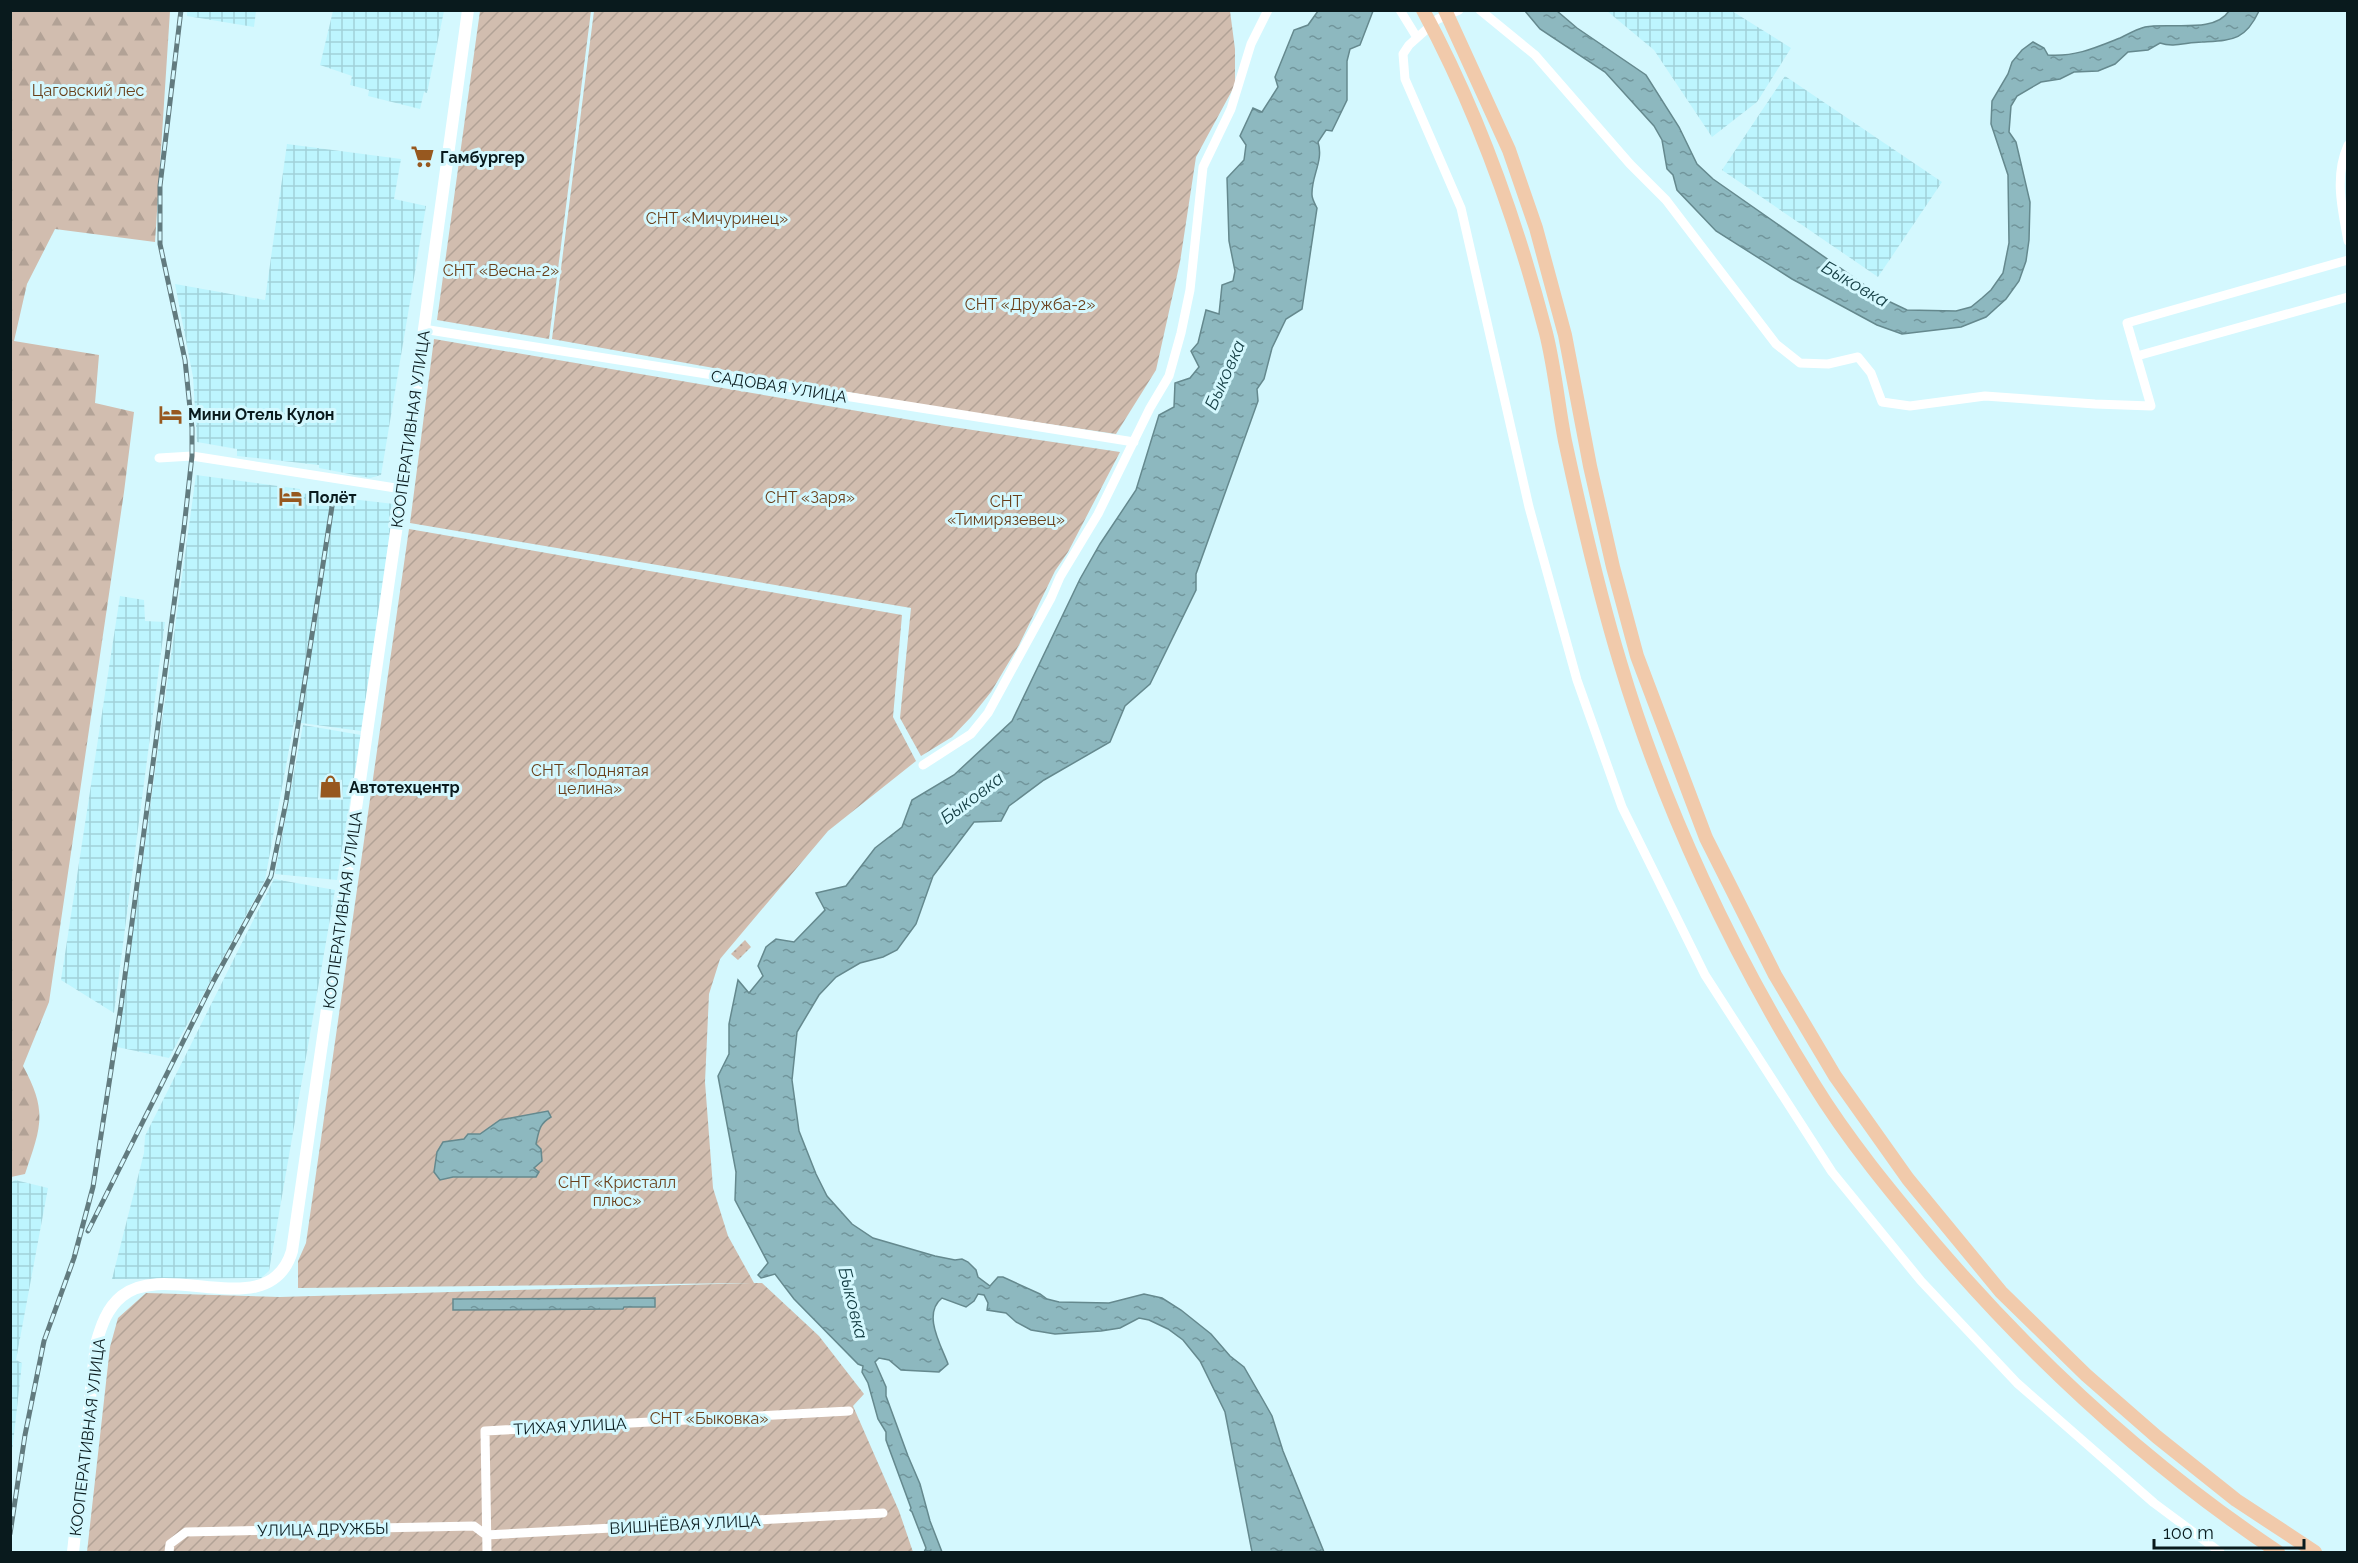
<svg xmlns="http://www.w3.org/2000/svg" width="2358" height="1563" viewBox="0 0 2358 1563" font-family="Raleway,sans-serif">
  <defs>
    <pattern id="industrial-grid" width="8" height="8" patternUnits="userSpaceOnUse" patternTransform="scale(1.5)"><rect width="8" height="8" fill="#bdf5fe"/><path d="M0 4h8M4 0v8" fill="none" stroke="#a1d1d9"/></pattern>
    <pattern id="forest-firs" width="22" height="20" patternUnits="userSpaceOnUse" patternTransform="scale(1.5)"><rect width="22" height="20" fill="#d1bdaf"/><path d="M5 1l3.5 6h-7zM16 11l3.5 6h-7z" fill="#b2a296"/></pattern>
    <pattern id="park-dots" width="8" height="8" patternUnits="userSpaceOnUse" patternTransform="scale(1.5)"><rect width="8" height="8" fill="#d1bdaf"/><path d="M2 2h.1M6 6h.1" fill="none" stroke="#b2a296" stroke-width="1.8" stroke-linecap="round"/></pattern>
    <pattern id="garden-furrows" width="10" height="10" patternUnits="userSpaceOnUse" patternTransform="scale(1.5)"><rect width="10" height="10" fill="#d1bdaf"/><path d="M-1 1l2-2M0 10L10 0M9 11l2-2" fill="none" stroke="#b2a296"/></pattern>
    <pattern id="water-ripples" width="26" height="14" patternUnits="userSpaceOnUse" patternTransform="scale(1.5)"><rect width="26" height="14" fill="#8db8bf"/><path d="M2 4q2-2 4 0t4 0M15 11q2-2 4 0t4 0" fill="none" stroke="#71959b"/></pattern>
  </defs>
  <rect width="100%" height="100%" fill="#d4f8fe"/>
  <!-- industrial -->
  <path fill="url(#industrial-grid)" d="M187,11V10L256,11L254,27L187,16Z
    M333,11H444L427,93L424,92L420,109L368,96L369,90L350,85L352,76L320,65Z
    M1607,11H1732L1791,48L1757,102L1712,137L1654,50Z
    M1785,76L1942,182L1878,277L1722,170Z
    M287,144L401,159L394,199L426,206L381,475L370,478L319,468V465L237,456V449L197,442L193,377L175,284L265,300Z
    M196,475L300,489V493L394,504L361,731L294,722L265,880L169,1058L117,1047Z
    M120,596L144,600L145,621L165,622L114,1013L61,980Z
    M303,725L361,735L337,880L275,874Z
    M274,879L335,890L269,1271L261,1278L112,1279L144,1153L145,1136Z
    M15,1180L48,1188L16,1360L22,1363L11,1461L10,1183Z"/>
  <!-- forest -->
  <path fill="url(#forest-firs)" d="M11,10L170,11L155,242L55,229L27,284L14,341L99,355L95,403L134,412L124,492L49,1002L23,1066C48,1112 41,1127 25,1174L11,1177Z"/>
  <!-- park -->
  <path fill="url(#park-dots)" d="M745,940L751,947L738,960L731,954Z"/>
  <!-- garden -->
  <path fill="url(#garden-furrows)" d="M480,11H591L549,339L437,320Z
    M594,11H1230L1235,49V85L1196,157L1180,262L1156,370L1116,434L926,406L552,339Z
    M434,339L946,426L1120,452L1068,552L1055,571L1019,645L991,692L971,717L952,737L921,756L900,718L911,608L410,523Z
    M409,529L902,615L893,717L916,761L828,831L720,959L709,994L705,1082L713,1188L728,1236L754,1283H762L819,1336L864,1394L853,1406L899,1511L913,1552H87L110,1347L118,1318L146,1293L280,1297L751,1283L298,1288V1261L306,1243Z"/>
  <!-- water -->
  <path fill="url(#water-ripples)" stroke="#65898e" stroke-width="1.5" d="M1318,11H1373L1360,45L1350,49L1347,61V100L1332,131L1326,130L1318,142C1324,161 1311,176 1312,195C1312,199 1315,204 1317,208L1302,309L1286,319L1272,348L1264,379L1257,389L1258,401L1196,574V590L1150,684L1125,706L1110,742L1044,780L1009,806L1001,821L974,822L933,876L916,924L897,950L883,957L860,963L836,977L819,995L797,1032L792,1080L799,1131L816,1174L827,1196L852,1224L873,1238L935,1256L955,1260L962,1259L968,1262L976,1270L978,1277L990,1286L998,1277H1003L1040,1294L1047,1299L1059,1302L1109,1303L1144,1294L1162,1298L1181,1310L1211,1334L1230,1356L1244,1367L1263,1400L1272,1416L1283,1451L1324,1552H1252L1225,1412L1200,1361L1183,1340L1168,1329L1149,1320L1139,1318L1120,1328L1101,1331L1055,1334L1031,1330L1016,1322L1006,1313L987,1310L988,1303L984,1295L978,1294L974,1301L966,1307L942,1298C922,1314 941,1345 948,1364L939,1372L901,1370L889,1360L879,1358L875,1362L886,1387V1396L908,1456L920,1484L930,1521L942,1552H924L926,1548L912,1512L910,1510L911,1508L886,1440V1432L878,1419L868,1383L862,1372L863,1366L858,1364L794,1299L775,1274L761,1278L758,1275L768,1263L735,1200L736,1172L718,1076L729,1054V1024L738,980L749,993L763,976L758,966L766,947L776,939L794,942L825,910L816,893L846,886L875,848L902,827L912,800L954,775L1012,721L1080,579L1100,544L1136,490L1159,415L1174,407L1175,383L1190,378L1199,367L1191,351L1198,343L1206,310L1219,314L1222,285L1233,281L1235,271L1229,241L1227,178L1244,160L1246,145L1240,136L1253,108L1262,112L1278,87L1275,77L1294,30L1308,25Z
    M1525,11H1557L1577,28L1646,75L1679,127L1697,164L1713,179L1886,300L1907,310L1956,311L1971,307L1982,298L1991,290L2003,273L2009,243L2008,175L1991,124L1992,101L2008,74L2012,62L2022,50L2033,42L2044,48L2048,55C2075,57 2095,48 2120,38C2128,34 2137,29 2145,27C2170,22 2214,34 2229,11H2259C2245,41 2232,40 2202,42C2187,42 2174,48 2160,43L2148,50L2128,52L2115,64L2098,71L2074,72L2060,79L2041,82L2017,96L2011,106L2009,132L2016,142L2030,202L2029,240L2026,261L2019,281L2006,299L1986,317L1961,327L1902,334L1877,325L1792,279L1716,231L1677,190L1673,175L1667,169L1662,140L1654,126L1605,72L1540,29Z
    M548,1111L551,1117C539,1124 539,1131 536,1144L541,1149L542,1161L534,1168L539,1172L536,1177H453L440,1180L434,1172L437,1152L443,1142L464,1139L468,1134H480L500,1120Z
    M655,1298V1307H624L623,1309L453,1310V1299Z"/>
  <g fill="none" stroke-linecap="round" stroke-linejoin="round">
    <!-- street -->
    <path stroke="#fff" stroke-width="9" d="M1400,10L1416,36
      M1459,10L1438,19L1409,45L1403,54L1405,79L1461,208L1529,507L1577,680L1622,807L1705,975L1832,1172L1921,1281L2017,1383L2154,1503L2220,1552
      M1480,10L1535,55L1630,164L1666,200L1776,344L1800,363L1828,364L1858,357L1871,373L1882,402L1910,406L1985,396L2095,404L2151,406L2127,323L2348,260
      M2348,145C2334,176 2342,209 2348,241
      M423,329L1134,442
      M2137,356L2348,297
      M159,458L192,456L402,489
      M923,765L971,734L988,713L1051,598L1060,577L1098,514L1150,408L1169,376L1181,333L1190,290L1203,167L1231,109L1251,44L1268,10
      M169,1552L170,1544L186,1532L474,1526L486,1535L883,1513
      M487,1552L485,1431L849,1411"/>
    <!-- secondary -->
    <path stroke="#fff" stroke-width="12" d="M73,1552L96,1344C101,1326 107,1308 122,1296C167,1259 270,1326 292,1251L397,525L468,10"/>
    <!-- primary -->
    <path stroke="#f1caab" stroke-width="14" d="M1423,10C1478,112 1517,222 1546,333C1555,369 1558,405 1565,441C1581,515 1598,590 1620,662C1663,807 1733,955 1813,1083C1848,1140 1891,1192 1934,1243C2035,1361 2149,1466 2278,1552
      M1445,10L1509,150L1536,228L1565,335L1590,466L1613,567L1637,656L1706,838L1775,975L1835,1076L1908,1179L2001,1292L2086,1375L2157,1437L2236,1500L2315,1552"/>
    <defs>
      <path id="rail" d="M88,1231L213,982L271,876L286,802L333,500
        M10,1534L25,1435L44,1341L74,1258L93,1187L121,1006L184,528L192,456V428L185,360L160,244V186L181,10"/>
    </defs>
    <!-- rail casing -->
    <use href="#rail" stroke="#627b7f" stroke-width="5"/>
    <!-- rail -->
    <use href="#rail" stroke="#d4f8fe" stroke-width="3" stroke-dasharray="9" stroke-linecap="butt"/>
  </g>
  <!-- icons -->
  <defs>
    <symbol id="supermarket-bare" viewBox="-9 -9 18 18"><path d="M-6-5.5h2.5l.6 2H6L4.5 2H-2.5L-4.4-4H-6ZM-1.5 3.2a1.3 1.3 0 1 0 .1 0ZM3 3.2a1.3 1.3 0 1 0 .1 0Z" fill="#97581f" stroke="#d4f8fe" stroke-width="2.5" paint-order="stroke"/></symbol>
    <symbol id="hotel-bare" viewBox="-9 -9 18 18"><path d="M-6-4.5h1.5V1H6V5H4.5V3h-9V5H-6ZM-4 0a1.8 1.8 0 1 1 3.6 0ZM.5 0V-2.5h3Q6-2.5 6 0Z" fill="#97581f" stroke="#d4f8fe" stroke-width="2.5" paint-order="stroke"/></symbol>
    <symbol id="shop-bare" viewBox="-9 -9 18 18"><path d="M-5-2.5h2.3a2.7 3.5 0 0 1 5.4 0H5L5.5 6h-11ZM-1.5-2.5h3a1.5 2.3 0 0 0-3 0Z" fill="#97581f" stroke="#d4f8fe" stroke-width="2.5" paint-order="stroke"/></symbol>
  </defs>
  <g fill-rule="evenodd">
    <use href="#supermarket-bare" x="406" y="140" width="33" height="33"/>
    <use href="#hotel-bare" x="154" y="398" width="33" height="33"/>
    <use href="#hotel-bare" x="274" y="480" width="33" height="33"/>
    <use href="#shop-bare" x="314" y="770" width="33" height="33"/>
  </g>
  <g text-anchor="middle" stroke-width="6" stroke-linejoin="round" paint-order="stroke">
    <!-- park labels -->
    <g font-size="16" fill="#693f1a" stroke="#d4f8fe">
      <text x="88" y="96">Цаговский лес</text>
      <text x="717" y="224">СНТ «Мичуринец»</text>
      <text x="501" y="276">СНТ «Весна-2»</text>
      <text x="1030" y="310">СНТ «Дружба-2»</text>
      <text x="810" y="503">СНТ «Заря»</text>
      <text x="1006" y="507">СНТ<tspan x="1006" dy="18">«Тимирязевец»</tspan></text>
      <text x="590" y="776">СНТ «Поднятая<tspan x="590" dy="18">целина»</tspan></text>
      <text x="617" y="1188">СНТ «Кристалл<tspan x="617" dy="18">плюс»</tspan></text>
      <text x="709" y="1424">СНТ «Быковка»</text>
    </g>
    <!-- poi labels -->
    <g font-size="16" font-weight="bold" fill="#091a1d" stroke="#d4f8fe" text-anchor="start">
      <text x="440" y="163">Гамбургер</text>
      <text x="188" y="420">Мини Отель Кулон</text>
      <text x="308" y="503">Полёт</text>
      <text x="349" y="793">Автотехцентр</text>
    </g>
    <!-- street labels -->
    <g font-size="16" fill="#091a1d" stroke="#d4f8fe">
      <text transform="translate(779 386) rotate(9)" y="6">САДОВАЯ УЛИЦА</text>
      <text transform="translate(410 429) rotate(-82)" y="6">КООПЕРАТИВНАЯ УЛИЦА</text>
      <text transform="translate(342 910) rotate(-82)" y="6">КООПЕРАТИВНАЯ УЛИЦА</text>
      <text transform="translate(570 1426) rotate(-3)" y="6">ТИХАЯ УЛИЦА</text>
      <text transform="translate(87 1437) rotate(-83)" y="6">КООПЕРАТИВНАЯ УЛИЦА</text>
      <text transform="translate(685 1524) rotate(-3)" y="6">ВИШНЁВАЯ УЛИЦА</text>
      <text transform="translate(323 1529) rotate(-1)" y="6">УЛИЦА ДРУЖБЫ</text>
    </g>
    <!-- water labels -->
    <g font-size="18" font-style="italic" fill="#133d43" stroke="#d4f8fe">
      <text transform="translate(1855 284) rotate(30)" y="6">Быковка</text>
      <text transform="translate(1225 375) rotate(-66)" y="6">Быковка</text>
      <text transform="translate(972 798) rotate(-37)" y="6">Быковка</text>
      <text transform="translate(853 1303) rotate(76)" y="6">Быковка</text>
    </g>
  </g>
  <!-- border -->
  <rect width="2358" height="1563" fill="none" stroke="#091a1d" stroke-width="24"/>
  <!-- scale -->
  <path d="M2154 1539v9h150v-9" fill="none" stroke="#091a1d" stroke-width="3"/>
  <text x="2163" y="1539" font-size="18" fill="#091a1d" stroke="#d4f8fe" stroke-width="4.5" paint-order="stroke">100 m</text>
</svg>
